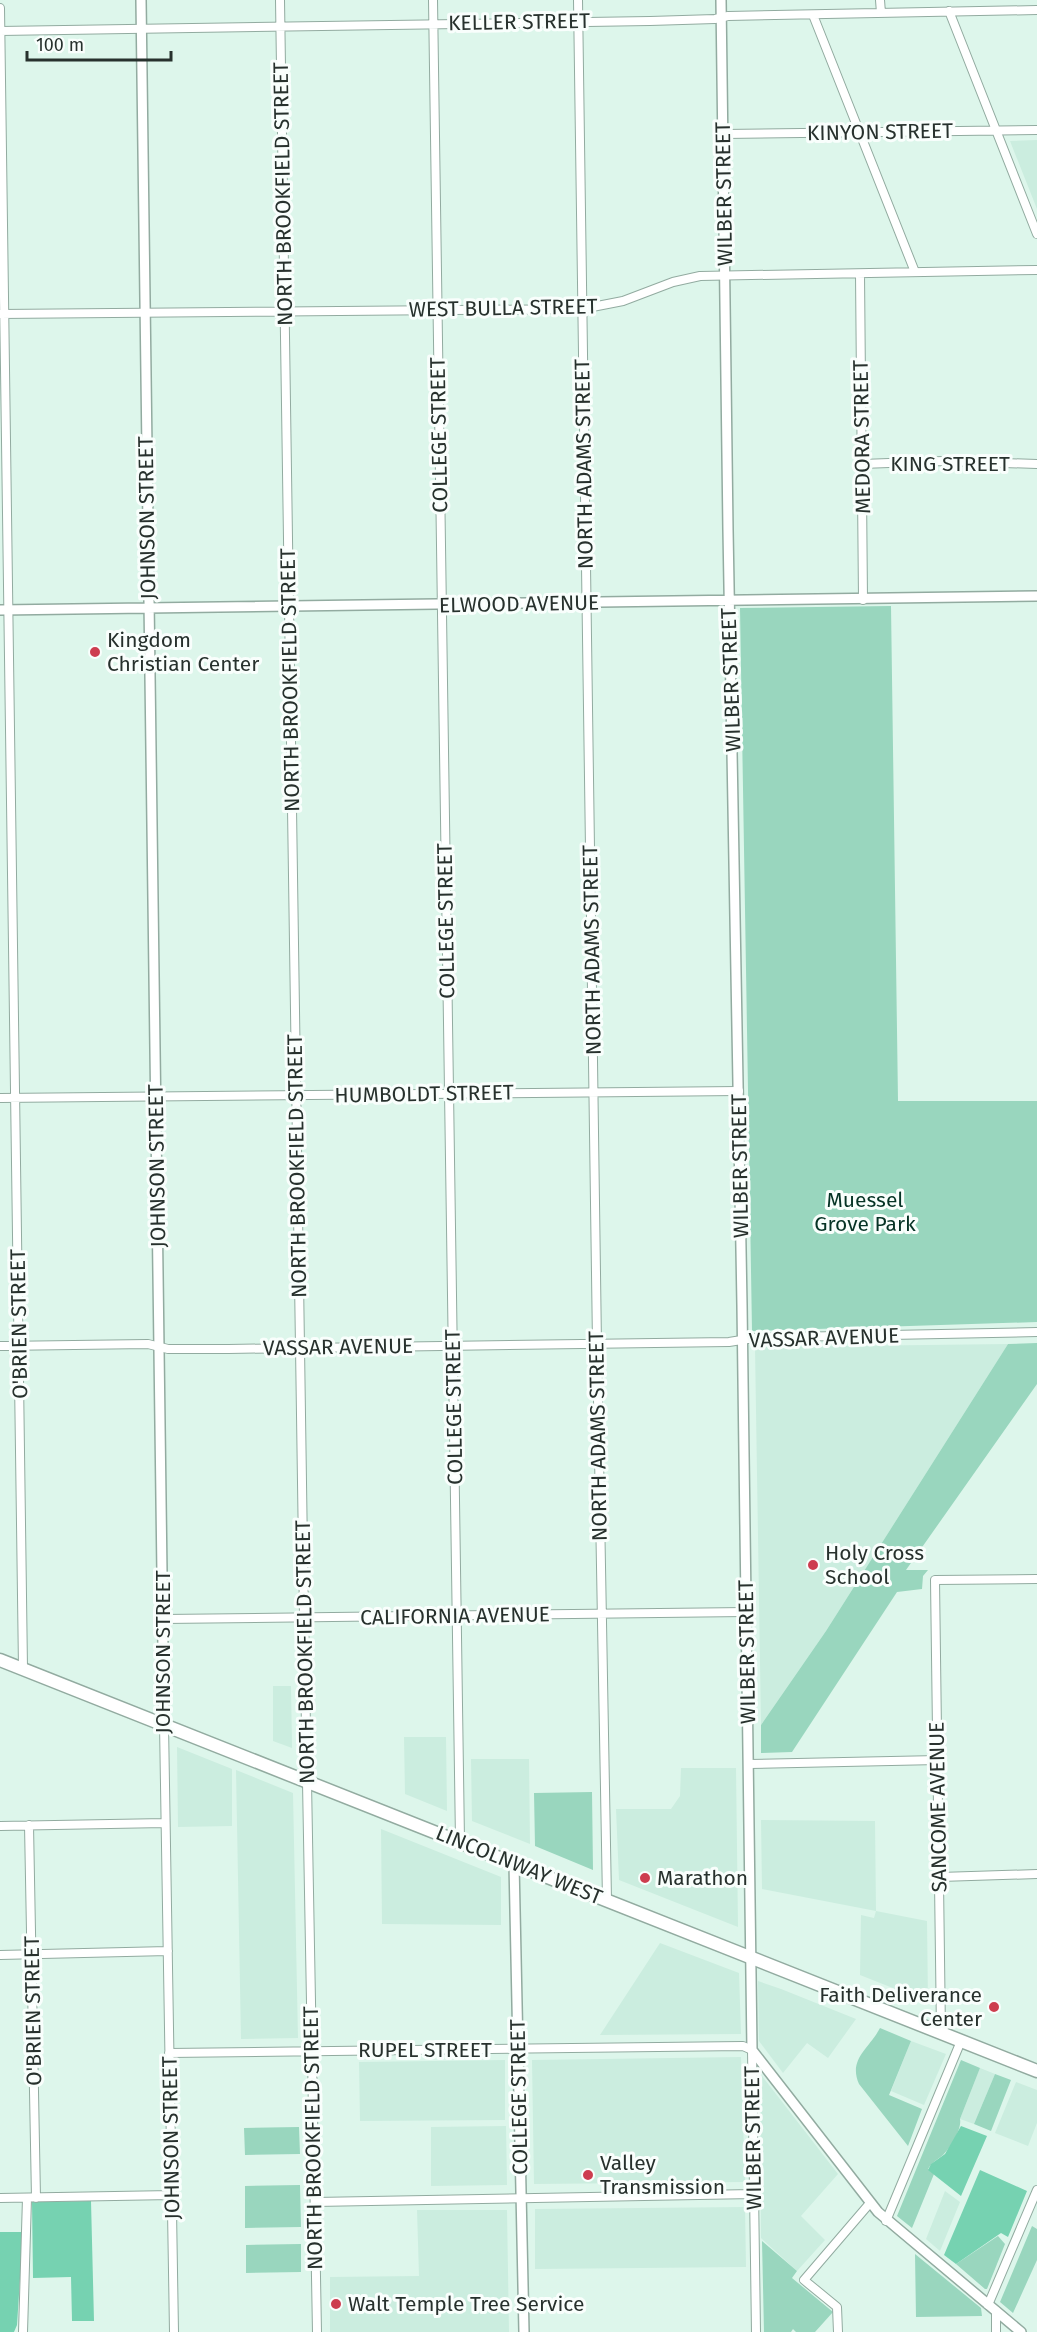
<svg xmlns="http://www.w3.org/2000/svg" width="1037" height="2332" viewBox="0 0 1037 2332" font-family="'Fira Sans',sans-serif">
  <rect width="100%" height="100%" fill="#ddf6eb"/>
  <!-- built -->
  <path fill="#cbeddf" d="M1037,140V209L1010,141Z
    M1008,1344L826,1631L761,1725L755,1347Z
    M273,1686H291L292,1748L273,1741Z
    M404,1737H446L447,1811L405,1794Z
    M177,1747L232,1769V1826L178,1827Z
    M471,1759H529L530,1844L472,1821Z
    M681,1768H736L738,1927L619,1880L616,1809H671L680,1796Z
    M236,1770L293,1793L298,2038L241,2039Z
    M761,1820L875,1821L876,1911L927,1921L928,2002L860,1975L861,1915L874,1918L876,1911L762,1889Z
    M381,1829L501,1877V1925L382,1924Z
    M660,1943L739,1973L741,2034L600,2035Z
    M758,1981L781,1989L856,2019L828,2058L807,2043L783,2073L759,2041Z
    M911,2041L946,2054L924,2105L891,2091Z
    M741,2057L745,2182L534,2184L532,2060Z
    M505,2060V2120L360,2121L359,2062Z
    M980,2068L995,2074L974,2124L960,2119Z
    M762,2076L838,2174L801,2216L825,2240L797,2271L761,2238L760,2078Z
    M1016,2082L1037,2090V2123L1028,2146L995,2133Z
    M506,2126L507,2185L431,2186V2127Z
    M945,2191L960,2202L940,2251L926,2239Z
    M745,2207L746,2267L535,2269V2209Z
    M417,2210H507L509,2332H330V2277L419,2276Z"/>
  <!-- green -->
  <path fill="#99d6be" d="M891,606L898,1101H1037V1322L752,1331L740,608Z
    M1037,1343V1384L906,1570H928L923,1576L922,1589L897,1592L792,1752L761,1753V1725L826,1631L1008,1344Z
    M592,1792L593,1870L535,1846L534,1793Z
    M880,2028L911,2041L889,2095L922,2109L908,2146L859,2084C848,2059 869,2049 880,2028Z
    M961,2060L980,2068L960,2119C962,2129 951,2147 943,2155C937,2160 932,2162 928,2169L934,2174L912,2228L897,2216Z
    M995,2074L1011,2080L991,2131L974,2124Z
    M299,2127L300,2154L245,2155L244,2128Z
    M300,2185L301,2227L245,2228V2186Z
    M1032,2226L1037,2229V2260L1013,2313L1000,2302Z
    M998,2236L1005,2244L987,2289H985L956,2264Z
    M762,2241L797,2271L792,2278L833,2312L815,2332H796L793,2329L791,2332H764Z
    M301,2244V2272L246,2273V2245Z
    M915,2254L981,2308L982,2316L916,2317Z"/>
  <!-- forest -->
  <path fill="#76d2b1" d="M961,2126L987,2136L961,2196L928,2170L931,2164L945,2154Z
    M980,2170L1027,2191L1008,2237L1001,2233L956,2264L944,2255Z
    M91,2201L94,2321H72L71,2277L33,2278L32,2202Z
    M0,2232H23L17,2325L14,2332H0Z"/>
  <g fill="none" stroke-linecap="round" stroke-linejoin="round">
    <defs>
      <path id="minor" d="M280,0L304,1617L317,2332
        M433,0L460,1841
        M578,0L597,1344L607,1900
        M880,0L881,13
        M0,8L23,1668
        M949,11L1037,234
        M813,15L915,272
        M0,31L650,21L715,19L728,16L1037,10
        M724,134L1037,130
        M860,274L863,600
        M0,314L582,309L623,301L673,282L700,276L1037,270
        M862,464L943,461L1037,464
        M0,1098L739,1091
        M0,1346L148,1344L168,1349H228L729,1342L754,1338L787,1337L1037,1332
        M163,1619L746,1612
        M164,1724L174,2332
        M749,1764L938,1760
        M29,1825L36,2198
        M0,1826L165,1823
        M940,1877L1037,1874
        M0,1955L168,1951
        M941,2033L935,1580L1037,1579
        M169,2053L743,2046L752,2050L756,2332
        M0,2198L172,2195
        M315,2202L753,2194
        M886,2221L961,2041
        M988,2305L1037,2190
        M996,2311V2332
        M23,2332L27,2198
        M838,2332L837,2307L804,2280L870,2203"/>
      <path id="tertiary" d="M141,0L164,1724
        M721,0L728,530L742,1305L752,2050L878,2212L1021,2332
        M0,610L1037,596
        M514,1863L524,2332"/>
      <path id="primary" d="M0,1660L1037,2071"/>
    </defs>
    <!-- minor casing -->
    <use href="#minor" stroke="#92aba0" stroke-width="10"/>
    <!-- tertiary casing -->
    <use href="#tertiary" stroke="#92aba0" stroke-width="12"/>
    <!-- primary casing -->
    <use href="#primary" stroke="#92aba0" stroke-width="15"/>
    <!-- minor -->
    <use href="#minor" stroke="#fff" stroke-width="8"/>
    <!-- tertiary -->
    <use href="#tertiary" stroke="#fff" stroke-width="9"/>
    <!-- primary -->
    <use href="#primary" stroke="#fff" stroke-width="12"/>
  </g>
  <!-- markers -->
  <g fill="#cd3d4f" stroke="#f9fefc" stroke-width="2">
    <circle cx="95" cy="652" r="6"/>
    <circle cx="813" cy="1565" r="6"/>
    <circle cx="645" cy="1878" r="6"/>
    <circle cx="994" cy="2007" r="6"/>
    <circle cx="588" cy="2175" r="6"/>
    <circle cx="336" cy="2304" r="6"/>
  </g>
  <g text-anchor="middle" stroke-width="6" stroke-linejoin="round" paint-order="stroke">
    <!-- street labels -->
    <g font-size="21" fill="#27312d" stroke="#f9fefc">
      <text transform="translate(519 22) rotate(-1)" y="7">KELLER STREET</text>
      <text transform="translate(880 132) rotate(-1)" y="7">KINYON STREET</text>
      <text transform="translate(283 194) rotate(-91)" y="7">NORTH BROOKFIELD STREET</text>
      <text transform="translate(724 194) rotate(-91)" y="7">WILBER STREET</text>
      <text transform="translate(503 308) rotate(-1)" y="7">WEST BULLA STREET</text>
      <text transform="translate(439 435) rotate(-91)" y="7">COLLEGE STREET</text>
      <text transform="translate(862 437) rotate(-91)" y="7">MEDORA STREET</text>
      <text transform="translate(584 464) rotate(-91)" y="7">NORTH ADAMS STREET</text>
      <text x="950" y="471">KING STREET</text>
      <text transform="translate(147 518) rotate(-91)" y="7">JOHNSON STREET</text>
      <text transform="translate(519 604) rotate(-1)" y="7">ELWOOD AVENUE</text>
      <text transform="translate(290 680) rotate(-91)" y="7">NORTH BROOKFIELD STREET</text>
      <text transform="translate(731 680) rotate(-92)" y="7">WILBER STREET</text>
      <text transform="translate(446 921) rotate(-91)" y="7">COLLEGE STREET</text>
      <text transform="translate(592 950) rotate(-91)" y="7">NORTH ADAMS STREET</text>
      <text transform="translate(424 1094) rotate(-1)" y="7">HUMBOLDT STREET</text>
      <text transform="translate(157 1166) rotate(-91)" y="7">JOHNSON STREET</text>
      <text transform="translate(297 1166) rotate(-91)" y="7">NORTH BROOKFIELD STREET</text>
      <text transform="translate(740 1166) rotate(-91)" y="7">WILBER STREET</text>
      <text transform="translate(19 1324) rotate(-91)" y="7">O'BRIEN STREET</text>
      <text transform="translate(824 1338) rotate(-2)" y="7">VASSAR AVENUE</text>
      <text transform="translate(338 1347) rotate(-1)" y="7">VASSAR AVENUE</text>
      <text transform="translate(454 1407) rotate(-91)" y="7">COLLEGE STREET</text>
      <text transform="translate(598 1436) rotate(-91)" y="7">NORTH ADAMS STREET</text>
      <text transform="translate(455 1616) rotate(-1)" y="7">CALIFORNIA AVENUE</text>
      <text transform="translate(163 1652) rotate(-90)" y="7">JOHNSON STREET</text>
      <text transform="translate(305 1652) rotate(-91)" y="7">NORTH BROOKFIELD STREET</text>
      <text transform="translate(747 1652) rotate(-91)" y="7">WILBER STREET</text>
      <text transform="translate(938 1807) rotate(-91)" y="7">SANCOME AVENUE</text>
      <text transform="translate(519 1865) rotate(22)" y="7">LINCOLNWAY WEST</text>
      <text transform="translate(33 2011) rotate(-91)" y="7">O'BRIEN STREET</text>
      <text x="425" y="2057">RUPEL STREET</text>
      <text transform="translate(519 2097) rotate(-91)" y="7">COLLEGE STREET</text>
      <text transform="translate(171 2138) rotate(-91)" y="7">JOHNSON STREET</text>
      <text transform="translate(313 2138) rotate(-91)" y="7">NORTH BROOKFIELD STREET</text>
      <text transform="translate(753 2138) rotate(-91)" y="7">WILBER STREET</text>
    </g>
    <!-- poi labels -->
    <g font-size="21" fill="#27312d" stroke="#f9fefc" text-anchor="start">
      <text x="107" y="647">Kingdom<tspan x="107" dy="24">Christian Center</tspan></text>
      <text x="825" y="1560">Holy Cross<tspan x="825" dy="24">School</tspan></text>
      <text x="657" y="1885">Marathon</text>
      <text x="982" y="2002" text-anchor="end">Faith Deliverance<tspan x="982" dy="24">Center</tspan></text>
      <text x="600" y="2170">Valley<tspan x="600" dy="24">Transmission</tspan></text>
      <text x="348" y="2311">Walt Temple Tree Service</text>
    </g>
    <!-- park labels -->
    <g font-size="21" fill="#063325" stroke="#f9fefc">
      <text x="865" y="1207">Muessel<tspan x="865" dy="24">Grove Park</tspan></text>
    </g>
  </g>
  <!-- scale -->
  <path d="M27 51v9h144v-9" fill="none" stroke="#27312d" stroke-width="3"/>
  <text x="36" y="51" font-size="18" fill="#27312d" stroke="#f9fefc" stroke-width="4.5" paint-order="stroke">100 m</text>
</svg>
